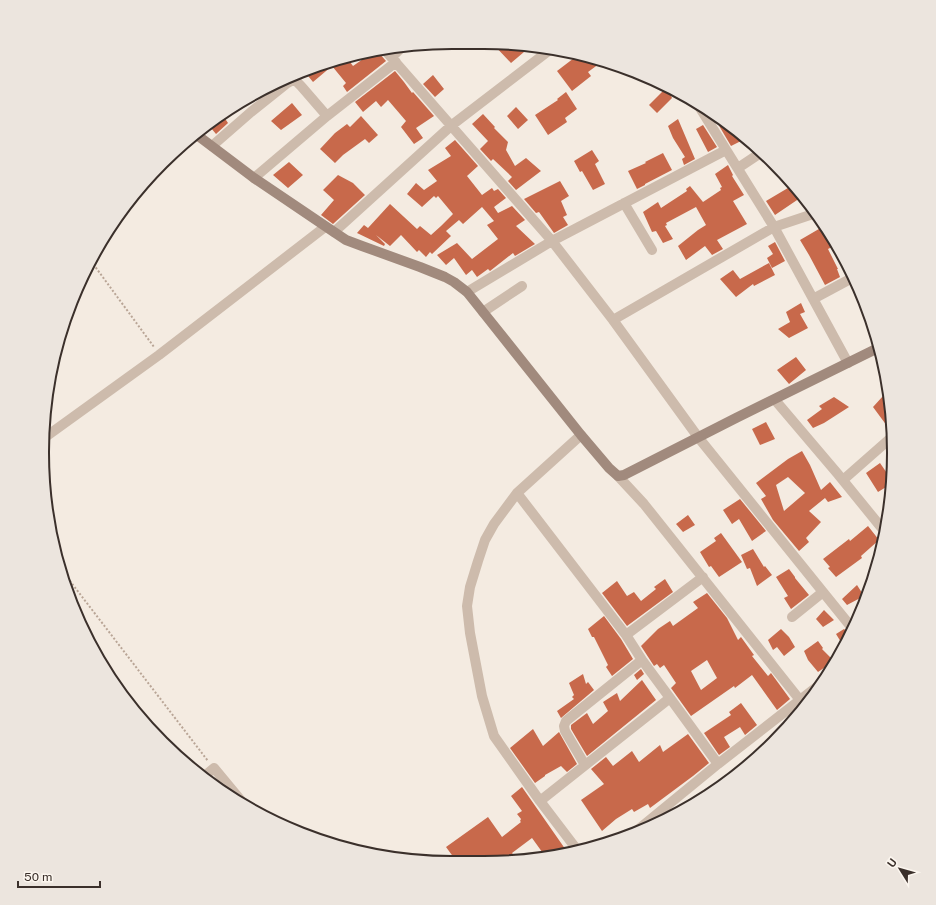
<svg xmlns="http://www.w3.org/2000/svg" width="936" height="905" viewBox="0 0 936 905" font-family="'Public Sans',sans-serif">
  <rect width="100%" height="100%" fill="#f4ebe1"/>
  <!-- building -->
  <path fill="#c8694b" fill-rule="evenodd" d="M493,44L518,45L524,52L511,63Z
    M378,49L379,53L386,61L347,92L343,86L346,83L332,66L313,82L304,71L347,58L353,66L376,50Z
    M578,55L603,61L588,72L591,76L572,91L557,71Z
    M395,71L404,82L412,93L413,92L434,116L416,128L423,138L414,144L401,127L406,121L388,100L381,107L376,101L363,112L355,102Z
    M433,75L444,89L435,97L423,84Z
    M667,87L672,98L657,113L649,105Z
    M566,92L577,109L565,118L567,122L548,135L535,115L558,100L557,99Z
    M292,103L302,115L281,130L271,121Z
    M516,107L528,120L518,129L507,116Z
    M483,114L495,127L494,128L508,142L506,150L515,166L526,158L541,171L516,190L508,181L512,177L493,159L491,161L480,149L488,141L472,124Z
    M361,116L378,135L369,143L365,139L343,155L335,163L320,149L335,133L347,124L350,127Z
    M224,117L228,123L216,134L211,128Z
    M678,119L695,159L684,165L682,159L685,157L673,138L668,126Z
    M722,121L737,132L741,141L731,146L718,124Z
    M703,125L717,147L708,152L696,129Z
    M455,140L478,166L467,176L482,195L492,188L494,191L498,189L506,198L494,207L498,213L512,206L525,220L516,226L535,244L515,256L513,253L490,271L488,269L477,277L472,270L466,275L454,258L446,265L437,255L457,243L472,259L498,239L487,225L494,221L482,207L463,224L459,220L446,231L441,226L453,214L438,196L436,198L434,196L422,207L407,194L416,183L424,190L437,181L428,170L451,156L445,148Z
    M592,150L599,161L595,164L605,184L593,190L582,171L580,172L574,161Z
    M663,153L672,170L645,184V185L637,189L628,171L646,163L645,162Z
    M289,162L303,175L288,188L273,175Z
    M728,165L733,175L732,176L744,195L733,201L747,224L717,240L723,249L712,255L705,246L686,260L678,246L698,230L706,225L696,207L666,223L667,225L665,226L673,239L663,243L656,231L652,232L643,212L658,202L661,208L687,191L686,189L690,186L703,202L721,190L720,188L722,187L715,174Z
    M338,175L353,183L365,195L333,224L321,215L334,200L323,190Z
    M560,181L569,196L561,201L567,215L563,217L568,225L554,233L539,212L536,213L524,199Z
    M793,185L803,196L775,215L766,201Z
    M390,204L417,229L420,226L431,235L441,226L451,236L432,254L430,252L426,257L419,250L417,252L401,235L390,246L376,235L385,244L384,246L357,233L364,225L368,228Z
    M824,226L836,245L828,249L838,269H837L840,277L825,285L809,255L800,240Z
    M775,242L785,261L772,268L767,258L773,254L768,246Z
    M769,263L775,275L754,286L753,284L736,297L720,279L733,270L740,279Z
    M801,303L805,312L800,314L808,328L789,338L778,329L790,322L786,312Z
    M796,357L806,370L789,384L777,370Z
    M883,396L890,405L893,425V430H890L873,407Z
    M834,397L849,407L824,423L813,428L807,420L822,409L819,406Z
    M766,422L775,439L760,445L752,429Z
    M802,451L810,465L821,490L830,482L842,497L828,502L825,498L809,511L821,522L806,538L809,542L799,551L773,520L761,499L766,496L756,483L788,459ZM788,477L805,493L784,511L776,485Z
    M880,463L891,479V484L878,492L866,473Z
    M740,499L766,531L752,541L739,519L732,524L723,510Z
    M688,515L695,525L683,532L676,524Z
    M868,526L879,540L861,556L862,558L836,577L828,568L830,567L823,559L849,539L850,541Z
    M721,533L742,562L719,577L711,566L709,567L700,552L716,541L714,538Z
    M753,549L764,567L765,566L772,575L757,586L750,568L747,569L741,555Z
    M789,569L795,577V578L809,595L791,609L784,598L788,596L776,577Z
    M665,579L673,592L627,626L602,593L617,581L627,596L634,592L641,601L656,589L654,587Z
    M857,585L864,596L847,605L842,599Z
    M707,593L727,618L738,640L741,637L754,655L752,656L768,676L771,673L790,699L777,710L752,675L735,688L734,686L691,716L671,688L676,683L664,665L660,668L657,664L654,666L641,646L658,629L670,621L673,626L698,608L693,602ZM707,660L717,678L701,690L691,671Z
    M824,610L834,620L823,627L816,619Z
    M604,616L621,639L633,659L612,676L606,667L608,665L594,637H592L588,629Z
    M781,629L789,637L795,647L784,656L777,647L773,650L768,640Z
    M844,629L850,634L844,647L836,634Z
    M818,641L823,648L822,649L834,661L818,672L808,660L804,651Z
    M641,669L644,674L637,680L634,675Z
    M583,674L586,684L588,682L594,690L561,718L557,711L574,699L572,697L574,695L569,683Z
    M642,680L656,700L587,756L571,729V725L587,713L593,724L608,711L603,702L617,693L620,701Z
    M741,703L757,725L745,735L740,727L724,737L730,747L719,755L704,733L731,715L729,712Z
    M533,729L543,746L559,732L577,764L567,772L561,766L545,775V776L535,783L510,748Z
    M688,734L709,763L693,776L650,808L648,804L634,812L632,809L616,819L602,831L581,800L604,784L591,769L606,757L613,766L632,751L639,762L660,745L663,752Z
    M522,787L568,853L545,856L532,838L512,853L518,861L511,862H457L446,847L488,817L502,837L521,822L520,821L521,819L517,814L522,811L511,796Z"/>
  <g fill="none" stroke-linecap="round" stroke-linejoin="round">
    <!-- path -->
    <path stroke="#b9a596" stroke-width="2" stroke-dasharray="2 2" stroke-linecap="butt" d="M91,261L154,347
      M60,568L208,761"/>
    <!-- street -->
    <path stroke="#cdbbac" stroke-width="10" d="M384,49L552,241L613,320L698,437L852,628
      M392,57L402,47
      M697,103L774,227L848,363
      M212,146L251,112L286,84L293,80L297,82L301,86L327,116
      M738,168L762,152
      M254,178L327,116L396,62
      M624,203L652,250
      M334,232L452,125L551,49
      M467,292L552,241L726,150
      M813,299L854,277
      M483,312L522,286
      M613,320L774,227L816,213
      M775,400L837,473L885,532
      M44,438L159,355L325,227
      M618,476L644,504L800,700
      M843,480L893,436
      M517,493L626,635L642,660L670,698L718,764
      M792,617L823,592
      M626,635L703,577
      M585,765L565,731L564,726L566,721L642,660
      M202,778L214,768L243,803
      M540,801L670,698
      M635,832L718,764L818,686
      M578,851L540,801L494,736L482,696L470,633L467,606L470,587L478,561L485,540L494,524L517,493L581,435"/>
    <!-- secondary -->
    <path stroke="#a18a7d" stroke-width="10" d="M197,135L254,178L334,232L346,240L362,246L420,267L445,277L454,282L467,292L483,312L581,435L609,468L618,476L624,475L736,418L880,347"/>
  </g>
  <!-- crop -->
  <path d="M0 0H936V905H0ZM452 49H484A403 403 0 0 1 887 452V453A403 403 0 0 1 484 856H452A403 403 0 0 1 49 453V452A403 403 0 0 1 452 49Z" fill="#ece5de" fill-rule="evenodd"/>
  <path fill="none" stroke="#3b302b" stroke-width="2" d="M452 49H484A403 403 0 0 1 887 452V453A403 403 0 0 1 484 856H452A403 403 0 0 1 49 453V452A403 403 0 0 1 452 49Z"/>
  <!-- north arrow -->
  <g transform="translate(900 869) rotate(307)" stroke="#fbf5ee" stroke-width="3" paint-order="stroke">
  <path d="M0-3L7 15L0 10L-7 15Z" fill="#3b302b"/>
  <text y="-6" font-size="11" font-weight="bold" text-anchor="middle" fill="#3b302b">U</text>
  </g>
  <!-- scale -->
  <path d="M18 881v6h82v-6" fill="none" stroke="#3b302b" stroke-width="2"/>
  <text x="24" y="881" font-size="12" fill="#3b302b" stroke="#fbf5ee" stroke-width="3" paint-order="stroke">50 m</text>
</svg>
